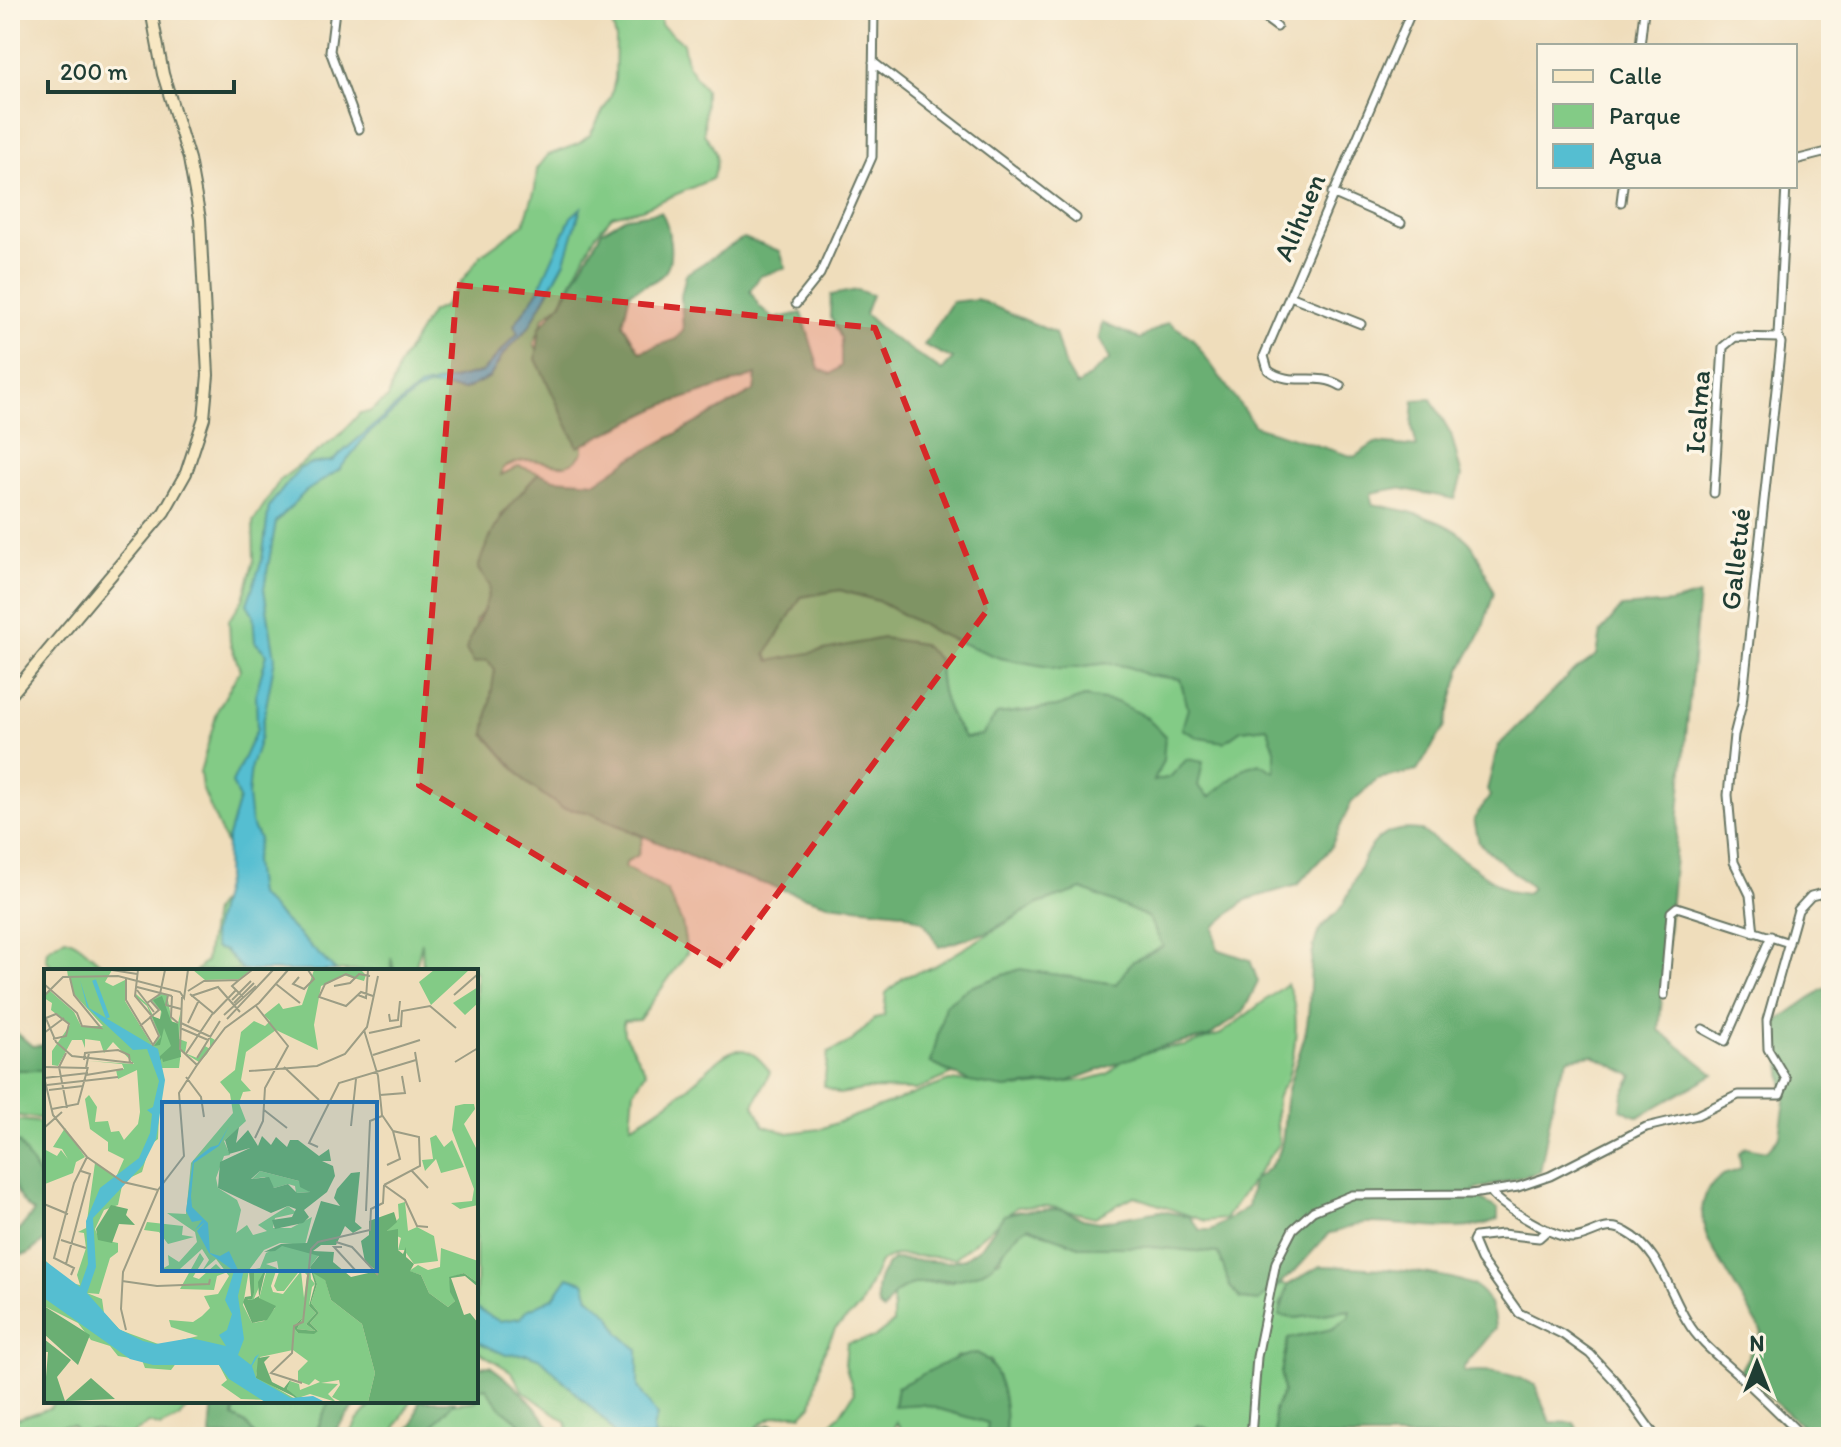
<svg xmlns="http://www.w3.org/2000/svg" width="1841" height="1447" viewBox="0 0 1841 1447" font-family="Itim,sans-serif">
  <rect width="100%" height="100%" fill="#fcf5e5"/>
  <filter id="ink" filterUnits="userSpaceOnUse"><feTurbulence type="fractalNoise" baseFrequency=".0125" numOctaves="2"/><feDisplacementMap in="SourceGraphic" scale="16" xChannelSelector="R" yChannelSelector="G"/><feConvolveMatrix kernelMatrix="1 2 1 2 8 2 1 2 1" color-interpolation-filters="sRGB"/></filter>
  <filter id="wash" filterUnits="userSpaceOnUse"><feTurbulence type="fractalNoise" baseFrequency=".006" numOctaves="4" result="noise"/><feDisplacementMap in="SourceGraphic" scale="32" xChannelSelector="R" yChannelSelector="G"/><feGaussianBlur stdDeviation="1.8" result="paint"/><feColorMatrix in="noise" values="0 0 0 0 0 0 0 0 0 0 0 0 0 0 0 0 0 1.4 0 .05"/><feComposite in="paint" operator="in"/></filter>
  <g filter="url(#wash)">
    <rect width="100%" height="100%" fill="#efddbb"/>
    <!-- green -->
    <path fill="#83cb86" stroke="#51845d" stroke-width="2" d="M609,10H661V25L683,43L687,64L705,90L704,134C717,150 720,159 712,179L642,209L612,216L595,236L561,303L544,317L534,344L583,439V452C566,476 552,460 529,460C519,460 511,464 503,468L501,475L519,466L539,473L501,515L487,607L475,621L487,660L496,669L485,735L527,783L562,808L588,812L643,837L638,855L627,861L625,867L667,891L682,923L687,953L639,1020L623,1021L624,1034L646,1072L634,1091L631,1125C647,1120 690,1087 702,1075C728,1049 745,1036 770,1072L754,1105L764,1126L788,1133L820,1129L949,1081L1009,1083L1016,1088L1086,1080L1108,1074L1124,1059L1147,1050L1185,1046L1221,1034L1287,984C1301,1009 1296,1049 1288,1077C1286,1085 1279,1090 1277,1099C1275,1115 1277,1128 1279,1143L1225,1219L1205,1221L1134,1196L1095,1217L1048,1206L1017,1207L955,1258L895,1255L880,1262L860,1307L835,1329L822,1356L812,1405L802,1415C782,1411 760,1419 749,1437H570L566,1422L522,1390L512,1372L476,1350V971H423L422,942L415,971H394L391,957L392,971H196L206,961L213,911L222,899L227,880V846L202,788L200,772L218,709L240,670L230,642L229,620L243,599L254,560L253,522L280,480L341,434L360,413L369,412L388,398L399,365L431,312L443,307L481,255L524,224L535,189L537,169L548,155L578,144L590,135L611,96L615,79L616,39Z
      M840,590L878,601L939,634L1000,658L1061,669L1107,663L1129,667L1147,675L1180,679L1188,708L1224,742L1241,730L1267,727L1275,749V773L1245,768L1209,797C1192,781 1174,776 1153,782L1163,760L1146,717L1117,703L1085,697L1057,707L998,714L982,735L965,738C946,712 939,692 939,660L836,649L771,662L766,654L801,597Z
      M1082,889L1148,917L1164,946L1132,962L1116,984L1085,980L931,1063L953,1074L916,1090L869,1089L839,1094L824,1086L828,1053L852,1041L875,1018L884,1016L886,993L904,977L933,967L1038,904Z
      M65,938C83,942 95,963 113,971H55L46,959L47,950Z
      M10,1070H46V1119L10,1115Z
      M10,1119L46,1123V1188L19,1143L10,1139Z
      M1028,1227L1082,1247H1150L1220,1253L1222,1264L1258,1301L1281,1284L1288,1285L1280,1306L1296,1318L1351,1310L1349,1318L1332,1329L1288,1339L1281,1373L1283,1391L1274,1411L1276,1437H1219L1199,1425L1182,1437H1005L1003,1395L990,1360L957,1356L948,1364L897,1387L894,1405L922,1404L989,1423L986,1437H907L896,1422L891,1437H783C823,1434 834,1428 854,1393L845,1364L847,1343L874,1338L893,1323V1294L913,1283L950,1282L1000,1260L1010,1237Z
      M486,1388L501,1408L538,1437H423L450,1404L476,1401V1389Z
      M54,1401H192L179,1418L161,1427L149,1423L128,1437L93,1429L76,1435L74,1426C59,1424 52,1426 41,1437H10V1421L50,1408Z
      M236,1401H329L314,1437H256L246,1424L233,1417Z
      M375,1401H411L390,1437H349L357,1421Z"/>
    <!-- forest -->
    <path fill="#6aaf73" stroke="#447654" stroke-width="2" fill-rule="evenodd" d="M661,212C668,222 668,230 670,243C673,278 659,278 630,292L623,324L640,352L676,339L683,330L681,296L686,274L743,238L780,251L786,268L760,276L750,291L759,306L774,319L802,313L819,369L831,374L841,366V338L830,316L831,295L857,290L872,295L865,314L887,334L942,371L953,359L924,345L952,302L977,299L1055,333L1064,364L1077,386L1110,359L1099,338L1102,323L1140,339L1168,322L1192,338L1255,426L1354,457L1375,443L1417,447L1412,427L1414,400L1431,399L1451,434L1462,476L1455,499L1398,488L1371,493L1372,504C1403,510 1446,518 1469,542C1480,554 1487,578 1494,593L1481,633L1462,667L1444,728L1417,771L1377,779L1351,803L1330,849L1297,885L1246,900L1214,927L1217,949L1250,960L1258,982L1243,1012L1208,1037L1161,1047L1067,1082L1005,1088L970,1082L931,1063L945,1005L968,988L1020,969L1116,984L1132,962L1163,946L1148,917L1082,889L1038,904L988,932L939,947L924,922L902,912L828,904L724,871L588,812L562,808L527,783L485,734L495,669L487,660L474,663L466,650C473,627 487,610 490,586L478,569C489,528 511,503 539,473L554,479L596,482L630,459L754,391L756,375L664,405L578,447L536,359L540,327L562,302L602,231L626,217ZM840,590L878,601L939,634L1000,658L1061,669L1108,663L1129,667L1147,675L1180,679L1188,708L1182,729L1199,738L1224,742L1241,730L1267,727L1275,749V772L1259,763L1245,768L1209,797L1198,786L1203,762L1187,759L1170,777L1154,781L1163,760L1165,736L1146,717L1117,702L1084,697L1057,707L997,714L982,735L965,738C946,713 939,692 939,660L922,644L883,638L770,661L766,654L801,597Z
      M1699,595L1659,1030L1714,1074L1638,1117L1621,1109L1623,1095L1633,1076L1593,1055L1569,1058L1557,1081L1540,1172L1474,1190L1480,1199L1498,1209V1219C1460,1238 1407,1221 1365,1223C1353,1224 1342,1232 1329,1233L1295,1271L1258,1301L1241,1299L1230,1287L1219,1253L1150,1247H1082L1028,1227C1001,1242 1005,1263 975,1275C950,1285 920,1275 897,1292C892,1296 888,1304 883,1311L878,1306C875,1286 878,1274 893,1259L948,1262L965,1258L982,1246L1004,1215L1020,1211L1062,1209L1083,1219L1099,1222L1160,1211L1189,1216L1200,1230H1211L1248,1207L1253,1180C1292,1156 1280,1133 1287,1095C1291,1071 1303,1049 1307,1025C1312,996 1307,960 1318,933C1322,924 1336,916 1342,906C1365,869 1363,822 1420,830L1508,891L1526,894L1532,888L1479,843L1474,819L1490,796L1487,790L1498,746L1570,674L1597,655L1601,632L1622,607L1670,603Z
      M1831,988V1430H1806L1740,1371L1762,1332L1710,1244C1698,1217 1698,1192 1723,1175C1729,1172 1735,1173 1741,1168L1739,1153L1746,1147L1767,1151L1780,1136L1785,1101L1777,1021L1823,989Z
      M10,1027L32,1046L46,1045V1070H10Z
      M10,1139L19,1143L46,1188V1239L28,1254L10,1256V1241L34,1212C10,1198 10,1164 10,1139Z
      M1320,1266C1356,1267 1444,1270 1474,1286C1490,1295 1494,1312 1495,1329L1463,1368L1465,1372C1491,1369 1512,1373 1535,1385L1550,1422L1574,1423L1583,1437H1276L1274,1411L1283,1391L1281,1373L1288,1339L1332,1329L1349,1317L1350,1310L1296,1318L1279,1316L1288,1285Z
      M977,1353C1004,1367 1007,1409 1005,1437H986L988,1423L922,1404L894,1406L897,1387C923,1376 949,1357 977,1353Z
      M490,1366C515,1384 540,1409 556,1437H538L501,1408L486,1388L476,1389V1367Z
      M213,1401H236L233,1417L246,1424L256,1437L210,1436Z
      M329,1401H359L330,1437H314Z
      M419,1401H455L423,1437H402L414,1423Z
      M771,1424L795,1436L756,1437L760,1428Z
      M1199,1425L1217,1433L1219,1437H1182Z"/>
    <!-- water -->
    <path fill="#55bed1" stroke="#3a7e82" stroke-width="2" d="M581,208L565,261L529,327L502,356L490,377L464,390L430,386L416,392L366,436L339,470L305,492L276,522L264,589L275,658L260,739L251,766L248,796L251,823L259,839L254,862L258,895L336,971H243L225,951L215,948L212,935L226,878L227,840L239,799L232,783L257,729L256,693L267,654L255,642L253,614L247,604L262,560L269,506L299,469L309,464L332,461L419,387L482,372L518,333L514,325L537,293L571,217Z
      M568,1277L584,1282L589,1297L611,1316L619,1333L638,1350V1387L657,1416L653,1428L655,1437H616L606,1422L541,1359L527,1354L506,1355L476,1341V1308L499,1321L520,1318L527,1310L553,1298Z"/>
  </g>
  <g filter="url(#ink)">
    <g fill="none" stroke-linecap="round" stroke-linejoin="round">
      <defs>
        <path id="street" d="M335,10L330,51L359,129
          M1254,10L1277,27
          M1640,46L1644,10
          M873,62L1076,218
          M1795,160L1831,151
          M1332,193L1401,223
          M1621,202L1623,186
          M1290,296L1361,324
          M796,304L820,274L872,157L874,10
          M1341,386C1316,371 1291,388 1268,370L1264,356L1412,10
          M1714,493L1723,347L1735,337L1779,338
          M1754,933L1750,895L1734,862L1728,795L1734,735L1742,704L1781,343L1778,335L1786,186
          M1664,995L1671,912L1677,907L1789,943
          M1703,1029L1725,1041L1771,936
          M1491,1192C1500,1206 1558,1240 1574,1238C1594,1236 1605,1220 1626,1232C1659,1249 1669,1292 1687,1321C1701,1345 1722,1359 1742,1378C1763,1397 1783,1417 1803,1437
          M1548,1230L1539,1238L1502,1234L1475,1237L1473,1241L1481,1260L1519,1313L1562,1334L1590,1354L1616,1382L1656,1437
          M1251,1437L1257,1357L1276,1262L1293,1229L1313,1211L1352,1195L1471,1194L1518,1187L1550,1176L1646,1127L1697,1115L1738,1095H1780L1786,1079L1768,1049L1767,1020L1798,910L1811,896L1831,891"/>
        <path id="secondary" d="M10,696L164,512L186,473L204,418L208,375L200,219L189,159L163,74L151,10"/>
      </defs>
      <!-- street casing -->
      <use href="#street" stroke="#687563" stroke-width="11"/>
      <!-- secondary casing -->
      <use href="#secondary" stroke="#687563" stroke-width="14"/>
      <!-- street -->
      <use href="#street" stroke="#fff" stroke-width="7"/>
      <!-- secondary -->
      <use href="#secondary" stroke="#f8e8c3" stroke-width="10"/>
    </g>
  </g>
  <!-- marked area -->
  <path fill="#d62828" fill-opacity="0.2" stroke="#d62828" stroke-width="6" stroke-dasharray="16 10" stroke-linejoin="round" d="M457,285L875,328L988,609L723,967L419,785Z"/>
  <g text-anchor="middle" stroke-width="7" stroke-linejoin="round" paint-order="stroke">
    <!-- street labels -->
    <g font-size="28" fill="#1f3d34" stroke="#fcf5e5">
      <text transform="translate(1299 217) rotate(-67)" y="10">Alihuen</text>
      <text transform="translate(1697 412) rotate(-86)" y="10">Icalma</text>
      <text transform="translate(1735 559) rotate(-84)" y="10">Galletué</text>
    </g>
  </g>
  <!-- overview -->
  <g transform="translate(44 969)">
    <rect width="434" height="434" fill="#efddbb"/>
    <path d="M23,1H68L61,13L69,17L81,11V32L108,76L115,66L103,37L92,28V13V25L103,35L111,50H116L117,42L107,31L117,25L123,26L128,53L134,54L137,41L135,70L143,73L141,84L153,89L161,77L166,80V68L171,71L163,85L155,93L137,82L135,99H117L114,170L106,176L98,203L79,212L74,236L60,241L51,260L55,270L74,274V283L66,289L55,325L43,324L58,330L60,344L76,361L117,376L154,367L127,358L125,351L149,353L158,347L166,339L160,327L174,325L185,307L172,290L158,302L165,291L158,280L136,300L116,301L125,296L124,286L135,293L153,273L151,263L123,244L142,245L147,194L189,144L186,125L176,113L191,101L197,63L210,52L221,57L226,52L220,46L235,34L239,40L258,36L270,1H317L322,6L320,12L299,6L287,13L290,24L287,13L277,17L270,56L274,81L232,61L202,83L197,111L207,122L199,123L195,134L202,152L180,172L186,186L180,187L172,209L174,219L193,231L197,241L192,264L203,256L209,266L223,262L214,256L244,237L253,244L231,249L229,259H247L268,248L261,276L236,274L220,281L205,301L199,336L208,354L220,352L231,339L215,330L223,300L208,334L226,340L212,352L202,335L210,324L207,301L216,299L222,284L238,276L275,286L266,298L267,310L271,315L268,318L265,337L272,344L262,355L271,362L253,360L259,348L249,358L254,364L274,362L266,354L275,344L267,334L273,315L268,303L281,310L287,331L318,355L331,404L324,433H298L288,428L296,416L295,411L277,414L294,415L284,425L292,433L266,425L257,428L281,433L197,430L177,416L183,411L175,396L133,393L127,401L101,399L98,391L74,387L66,377L47,371L34,354L0,337V290L22,313L36,316L33,306L42,279L40,264L34,263L42,259L51,194L72,208L80,190L64,182V173L46,160L41,130L45,126L53,138L51,153L64,152L67,163L75,162L80,171L94,155L96,143L93,101L74,110L72,101L80,100L78,95L45,92L90,95L69,73L60,84L56,72L41,70V79L38,71H28L14,97L8,96V82L26,56L7,41L8,34L0,29L5,21L30,43L37,57H59L30,25L26,9H18L24,8ZM233,292L235,303L230,317L233,322H240L257,300L263,306L260,329L257,302L239,325L229,323L227,317L233,299L222,295ZM249,381L264,392L254,402V412L265,416L271,410L276,413L256,421L255,415L246,412L243,420L253,431L212,407L216,388ZM149,1H207L195,10L161,11ZM390,1H425L387,36L375,13ZM434,18V34L421,46L409,34ZM420,135H430L431,140L420,155L434,183V236L416,240L407,234L428,232L430,220L408,161L411,137ZM21,159L41,188L32,193L29,204L1,215L0,180L13,187L17,181L24,190L18,180L9,178ZM392,166L400,178L408,171L420,198L397,204L392,190L381,202L378,191L389,190L386,169ZM216,202L255,212L266,223L252,224L251,217L244,215L230,219L221,208L208,210ZM361,233L364,262L373,258L390,267L394,292L370,295L360,281H354L357,269L343,262L355,249L354,235ZM103,253L139,257L138,266L150,268L124,275L115,263L100,261ZM397,279L434,292V314L420,304L405,309L411,332L404,338L385,324L377,306L365,302L374,296L384,301L396,298ZM156,284L160,290L149,308L155,310L172,295L181,304L173,307L170,321L136,320Z" fill="#83cb86" fill-rule="evenodd"/>
    <path d="M118,27L127,52L134,55L137,88L119,93L118,89L114,94L115,88L127,77L120,59L116,76L110,77L117,68L108,47L116,50L118,43L109,31ZM195,158L192,174L204,161L214,177L218,167L227,176L232,168L243,178L246,171H254L275,187L285,180L287,192H278L289,197L291,207L283,223L260,241L265,248L259,254L231,260L228,251L248,248L252,240L244,237L227,244L174,219L176,193L206,179L185,185L181,171ZM216,202L255,212L256,218L266,223L253,224L244,215L230,219L225,208L207,210ZM316,203L311,253L318,259L309,264L301,257L292,276H277L269,282L290,283L289,293L307,308L333,302L321,293L317,272L325,266V252L350,243L353,253L343,262L354,260V281L359,285L362,278V288L370,295L366,302L377,306L385,324L404,338L411,332L406,323L405,308L420,304L434,314V318L421,307L407,309L420,346L426,344L434,354V433H324L331,404L318,355L287,331L281,311L269,304L273,315L267,334L275,344L266,354L274,362L270,365L254,364L249,358L259,348L253,360L271,362L262,355L272,344L265,337L271,315L266,298L275,287L238,277L231,282L220,283L237,275L263,274L277,232L296,237L290,229L293,220L307,204ZM67,236L84,240L82,246L91,256L75,255L68,274L54,271L52,260ZM222,299L215,329L232,337L223,351L208,354L199,333L201,328L207,327L205,302L208,300L210,301V324L208,330H203L208,331L215,327L214,313ZM0,337L46,366L34,396L0,365ZM0,370L27,391L13,408L21,432L47,409L71,430L0,433L4,383H0ZM226,387L220,393L228,413L240,419L247,410L243,420L255,430L212,409L214,389Z" fill="#6aaf73" fill-rule="evenodd"/>
    <path d="M36,11L45,39L114,80L121,111L112,170L99,196L49,249L52,298L43,324L75,360L99,372L112,375L147,369L182,377L175,366L183,361L188,345L181,331L190,302L165,284L153,262L161,253L151,261L158,251L148,253L142,242L149,192L167,178L174,176L185,157L175,177L150,194L147,227L148,238L164,254L166,284L176,287L185,282L195,303L200,300L194,327L200,370L194,386L207,396L211,388L215,385L208,397L212,409L247,429L269,427L281,433H221L185,410L175,396H109L86,390L0,329V291L36,318L44,295L42,252L56,219L95,189L106,164L108,145L103,141L109,138L115,112L103,80L89,81L43,38Z" fill="#55bed1"/>
    <path fill="none" stroke="#55bed1" stroke-width="4" d="M50,11L64,49"/>
    <path fill="none" stroke="#9c9d85" stroke-width="2" d="M68,1L93,5M94,1L91,27L107,46M255,8L249,15L260,20L270,10L264,1M311,9L302,5L281,15L275,28L302,37L317,23L329,27M82,10V31L109,76L115,67L106,47M195,11L188,17L200,29M0,15L33,44L38,57L57,59L30,26L26,9M232,15L256,34M290,17L306,14L315,5L326,7M93,18L128,27M93,21L110,43M144,22L160,12L195,11L208,1M146,25L169,44M124,26L122,36L137,40M314,26L322,29L324,1M410,26L434,5M0,27L19,8L74,7L136,23L140,29L144,1M128,27L127,48L134,54M147,27L174,18L196,43M138,28L136,80L153,96L181,59L215,34L244,1M188,31L207,12M103,34L116,25L121,1M190,34L210,14M0,45L12,73L28,87L89,94M169,45L192,21M345,45L346,52L354,51L356,32M180,46L212,17M2,49L12,45L25,55L22,67L9,70M183,50L229,1M137,54L167,68M144,54L155,31M96,57L115,41L106,31M357,57L358,42L386,37L412,59M136,59L164,71M320,61L334,107L338,146L349,162L375,168L376,197L340,216M0,64L20,49M325,64L358,57M371,83L376,113M22,84L15,98L23,139M141,86L169,44M329,86L376,71M153,89L176,52M40,91L41,84L74,81L85,86L86,94M411,93L434,79M0,98L42,99L45,84M240,98L275,131M205,102L273,97L301,85L323,58L334,7M42,106L79,100M0,108L9,146L43,188L79,213L114,221M142,108L157,128L160,148M0,109L44,104M3,116L74,108M5,121L39,117M336,126L361,124L358,107M8,140L34,135L44,98M220,141L243,159M307,157L312,110M0,159L18,143M211,169L219,152L221,119L244,77L212,37M274,178L265,174L295,114L372,91M343,196L356,190L349,162M367,201L384,219M340,216L361,231L373,257L384,258M0,235L24,245M322,242L326,152L338,147M17,271L42,279M292,273L308,278L334,306M298,278H290L312,302M22,295L46,205L37,202M27,306L30,299L10,289L30,214L43,188M78,312L113,317L165,315L166,310M82,361L77,340L79,303L114,221L140,187L135,124L153,96M258,414L227,404L248,384L250,357L259,353L267,280L274,273L326,261L327,240L339,234L340,216"/>
    <path fill="#1f6fb2" fill-opacity="0.15" stroke="#1f6fb2" stroke-width="4" d="M118,133H333V302H118Z"/>
    <rect width="434" height="434" fill="none" stroke="#1f3d34" stroke-width="4"/>
  </g>
  <!-- margin -->
  <rect width="1841" height="1447" fill="none" stroke="#fcf5e5" stroke-width="40"/>
  <!-- legend -->
  <rect x="1537" y="44" width="260" height="144" fill="#fcf5e5" stroke="#a4ab9e" stroke-width="2"/>
  <rect x="1553" y="70" width="40" height="12" fill="#f8e8c3" stroke="#a4ab9e" stroke-width="2"/>
  <text x="1609" y="84" font-size="24" fill="#1f3d34">Calle</text>
  <rect x="1553" y="104" width="40" height="24" fill="#83cb86" stroke="#a4ab9e" stroke-width="2"/>
  <text x="1609" y="124" font-size="24" fill="#1f3d34">Parque</text>
  <rect x="1553" y="144" width="40" height="24" fill="#55bed1" stroke="#a4ab9e" stroke-width="2"/>
  <text x="1609" y="164" font-size="24" fill="#1f3d34">Agua</text>
  <!-- north arrow -->
  <g transform="translate(1757 1363)" stroke="#fcf5e5" stroke-width="6" paint-order="stroke">
  <path d="M0-6L14 30L0 20L-14 30Z" fill="#1f3d34"/>
  <text y="-12" font-size="22" font-weight="bold" text-anchor="middle" fill="#1f3d34">N</text>
  </g>
  <!-- scale -->
  <path d="M48 80v12h186v-12" fill="none" stroke="#1f3d34" stroke-width="4"/>
  <text x="60" y="80" font-size="24" fill="#1f3d34" stroke="#fcf5e5" stroke-width="6" paint-order="stroke">200 m</text>
</svg>
